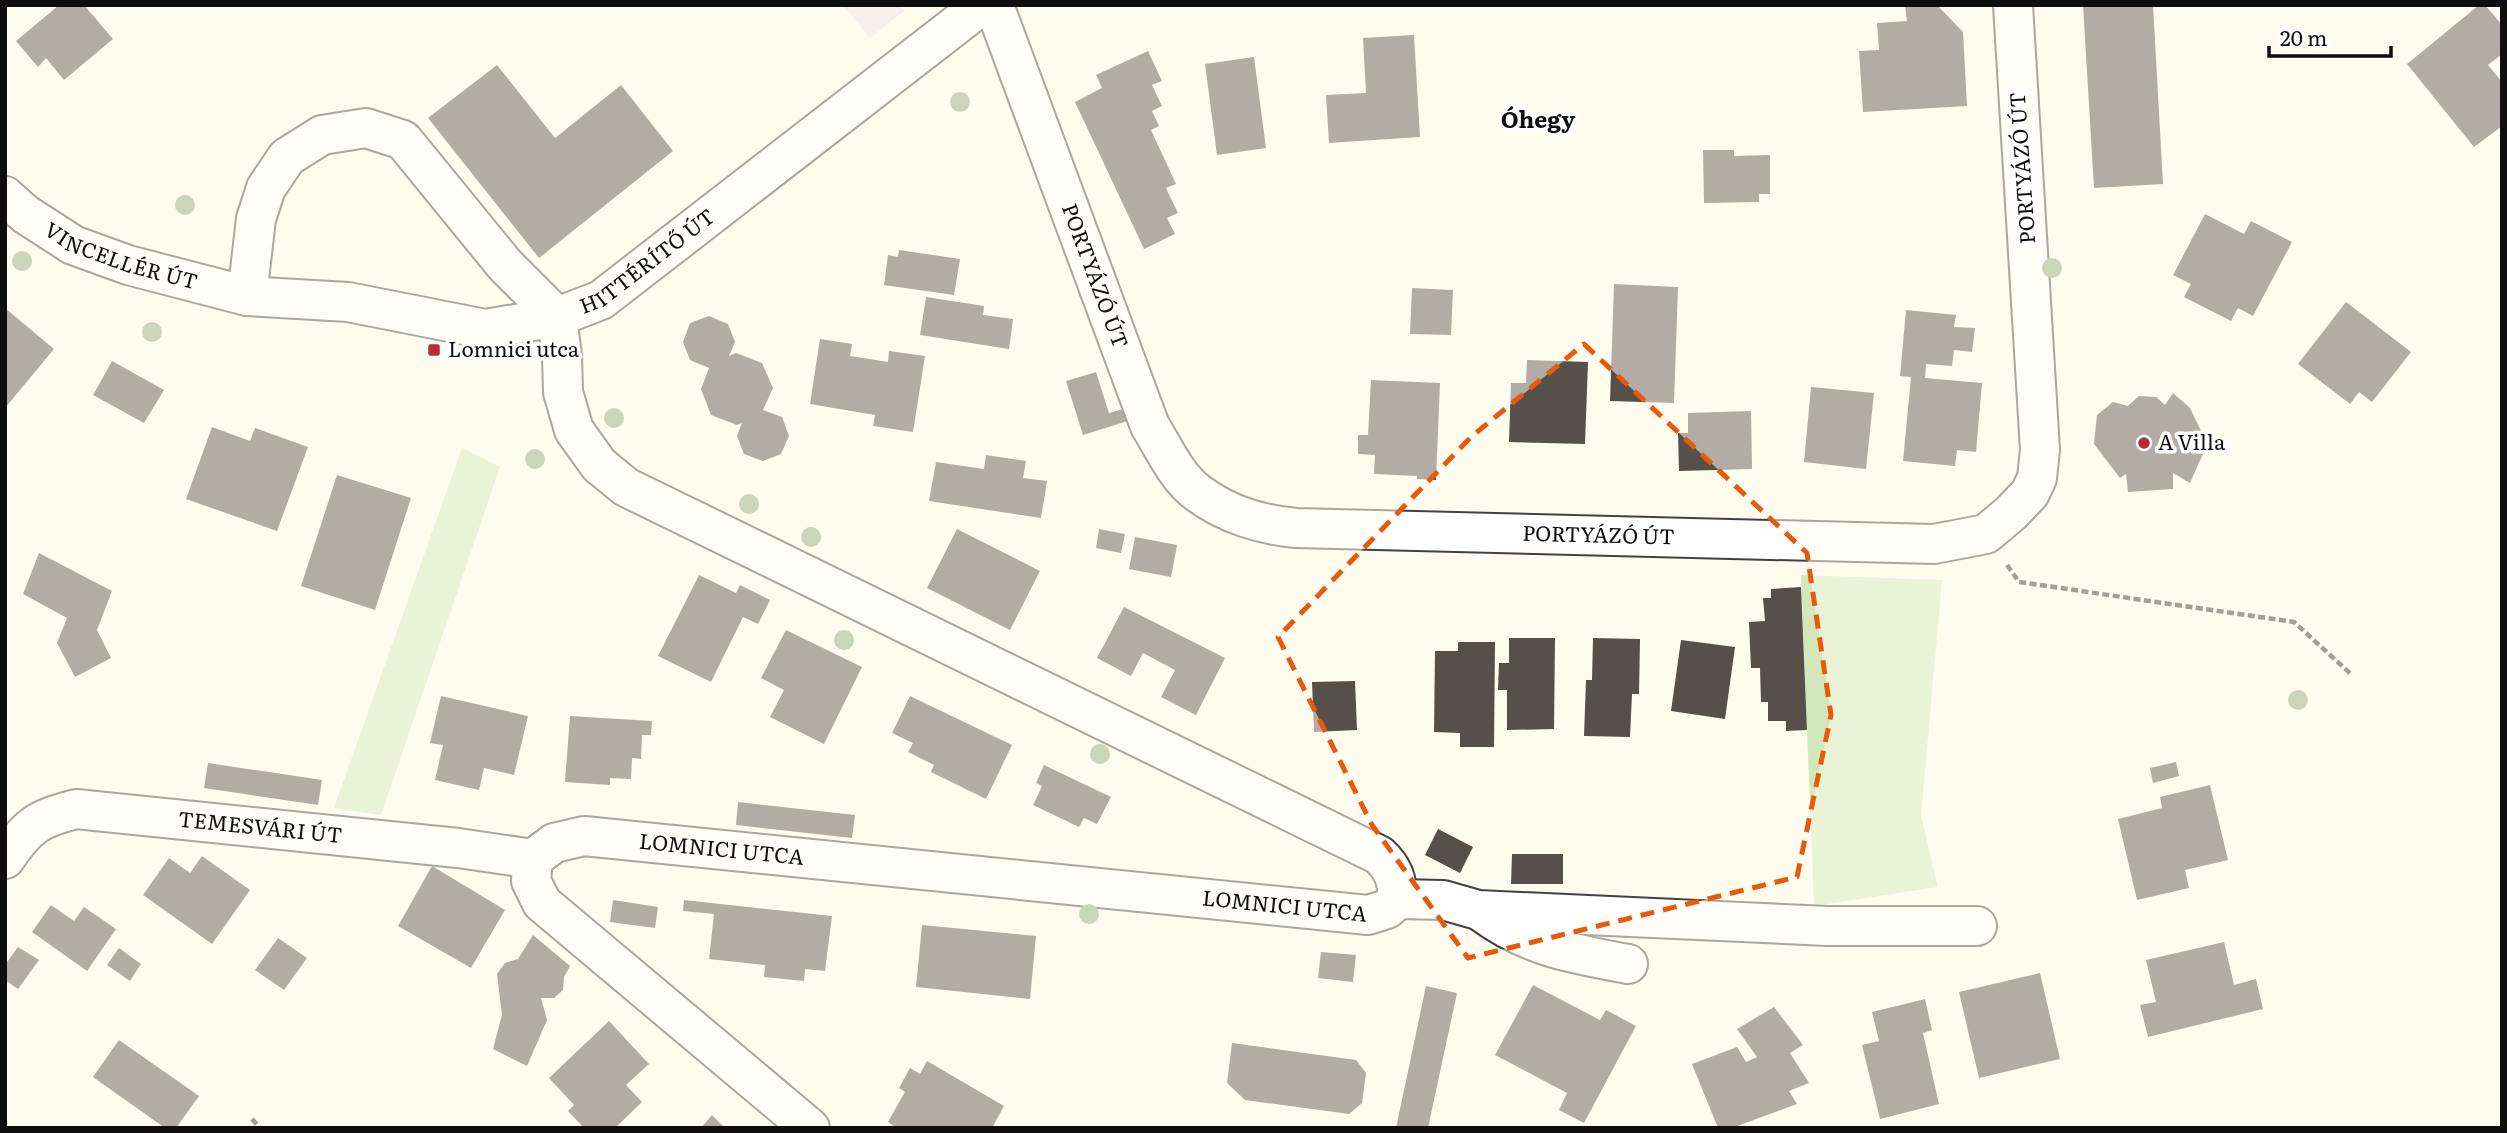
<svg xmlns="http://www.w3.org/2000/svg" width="2507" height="1133" viewBox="0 0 2507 1133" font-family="Literata,serif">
  <rect width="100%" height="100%" fill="#fefbef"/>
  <!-- industrial -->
  <path fill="#ebe2ec" d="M843,5H900L904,11L870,38Z"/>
  <!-- green -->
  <path fill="#d3e8ba" d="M462,448L500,467L381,815L334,808Z
    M1801,575L1942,580L1921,816L1938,887L1814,906Z"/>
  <!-- building -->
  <path fill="#564f4a" d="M59,5H84L113,39L64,80L46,58L38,67L16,41Z
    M1937,5L1963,32L1967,106L1863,112L1859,51L1879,50L1877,23L1907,21L1905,6Z
    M2083,5H2153L2163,184L2094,188Z
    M2479,5H2485L2502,25V54L2488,65L2502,82V126L2474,147L2407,64Z
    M1414,35L1420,137L1329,143L1326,95L1366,93L1363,38Z
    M1148,51L1162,81L1152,85L1162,106L1152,111L1159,126L1151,130L1176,184L1166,188L1178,213L1167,218L1175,234L1144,249L1075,102L1102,88L1096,75Z
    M1254,57L1266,148L1217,155L1205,64Z
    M497,65L555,138L621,85L673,151L539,258L428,118Z
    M1703,150H1734V156L1770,155V194H1759V202L1704,203Z
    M2205,214L2244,234L2251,221L2292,242L2253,316L2238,308L2231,321L2184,297L2191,284L2173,275Z
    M899,250L960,259L954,295L884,285L888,255L898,257Z
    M1614,284L1678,287L1674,403L1610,401Z
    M1412,288L1453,290L1451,335L1410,334Z
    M926,297L984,306L983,315L1013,319L1009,349L920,335Z
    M2346,302L2411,352L2372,402L2359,392L2350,404L2298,364Z
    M5,308L54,349L5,408Z
    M1906,310L1956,315L1954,327L1975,328L1972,352L1954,350L1952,366L1926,364L1925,378L1982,383L1976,452L1957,450L1955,466L1903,461L1911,377L1900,376Z
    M709,316L728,324L735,342L729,356L736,353L762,363L773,388L763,410L782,417L789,436L781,454L763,461L744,454L737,436L742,423L737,425L711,415L701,389L709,368L690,360L683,342L690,323Z
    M820,339L852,344L850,356L888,362L889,351L925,356L913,432L873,426L875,415L810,404Z
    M1527,360L1588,362L1585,444L1509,442L1511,383H1526Z
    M112,361L164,390L144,423L93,395Z
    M1096,372L1109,413L1127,408L1131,420L1083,435L1066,381Z
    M1371,380L1440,383L1436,480L1417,479V476L1374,474L1375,455L1358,454V435H1368Z
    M1811,387L1874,393L1866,469L1804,462Z
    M2173,393L2190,408L2202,433L2191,442L2206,447L2190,483L2173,473V489L2128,492L2126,474L2120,478L2094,444L2097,415L2113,402L2128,406L2139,396L2156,397L2165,405Z
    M1751,411L1752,469L1679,471L1678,433H1688V413Z
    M212,427L250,441L255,428L308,447L277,531L186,499Z
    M986,455L1026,461L1023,478L1047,481L1041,518L929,501L936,462L984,469Z
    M337,475L411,498L375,610L301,586Z
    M957,529L1040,571L1010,630L927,588Z
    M1099,529L1125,534L1121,553L1096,548Z
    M1135,537L1177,545L1171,577L1129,569Z
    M39,553L112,591L97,630L111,658L75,677L57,643L67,618L23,594Z
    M699,575L736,593L740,585L770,600L758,624L743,617L711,682L658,656Z
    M1801,587L1807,730L1786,731V721H1768V702H1761L1760,668H1751L1749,622L1765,621L1763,598H1771V589Z
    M1124,607L1225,658L1196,715L1161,697L1175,670L1143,653L1131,676L1097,658Z
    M786,630L862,667L824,744L770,717L784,690L761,678Z
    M1509,638H1555L1554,729L1507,730V690H1498L1499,663H1509Z
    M1593,638L1640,639L1639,694H1632L1630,737L1584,736L1586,680H1592Z
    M1681,640L1735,647L1725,719L1671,711Z
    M1458,642H1495L1494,747H1460V733L1434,732L1435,651H1458Z
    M1355,681L1357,730L1314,732L1312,682Z
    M441,696L528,716L514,775L484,768L479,790L435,780L443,745L430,743Z
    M910,696L1012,745L986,799L931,772L934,765L908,752L913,743L892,733Z
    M570,716L652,721L651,735H642L641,759L632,758L631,779L610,778V785L565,782Z
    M2176,762L2179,776L2153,783L2150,768Z
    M208,763L322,780L318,805L204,788Z
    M1044,765L1111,797L1097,824L1084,818L1079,827L1033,805L1042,786L1036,783Z
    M2210,785L2228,860L2185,870L2189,888L2137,900L2118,819L2162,808L2160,797Z
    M738,802L855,815L852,838L736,825Z
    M1438,829L1473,847L1460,873L1425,855Z
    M1512,854H1563V884H1511Z
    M202,856L250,890L212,944L143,895L169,858L190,873Z
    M432,866L505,910L471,968L398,926Z
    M613,900L658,907L655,928L610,922Z
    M684,900L832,916L825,971L805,969L804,981L764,977L765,965L709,959L714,914L683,911Z
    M51,905L74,921L84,907L116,929L87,971L32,932Z
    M922,925L1036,936L1030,999L916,987Z
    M533,935L570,966L564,977L563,990L554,998H541L547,1020L527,1066L493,1049L502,1015L497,974L505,963L518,959Z
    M278,938L307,958L284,990L255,970Z
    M2224,942L2234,985L2256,979L2263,1009L2148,1037L2140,1005L2156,1002L2146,960Z
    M18,947L39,960L18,989L5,980V965Z
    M119,948L141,964L130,981L107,965Z
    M1321,952L1356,955L1353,982L1318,978Z
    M2040,973L2060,1059L1979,1078L1959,992Z
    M1533,985L1600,1020L1606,1010L1636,1026L1584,1123L1559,1110L1567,1093L1495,1055Z
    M1426,986L1457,993L1428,1128H1396Z
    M1925,999L1932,1030L1923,1033L1939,1104L1880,1119L1862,1045L1879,1041L1872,1012Z
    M1774,1007L1803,1045L1790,1053L1809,1083L1789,1091L1797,1104L1732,1128H1718L1692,1064L1737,1047L1746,1062L1757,1057L1737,1029Z
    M609,1021L649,1064L626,1085L642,1102L615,1128H584L568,1111L574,1105L549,1078Z
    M119,1040L199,1096L176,1128H165L93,1077Z
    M1232,1043L1356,1060L1366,1073L1362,1103L1349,1114L1245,1100L1227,1083Z
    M927,1061L1004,1106L992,1128H897L888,1122L905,1092L899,1088L910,1068L920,1074Z
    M712,1115L725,1128H701Z"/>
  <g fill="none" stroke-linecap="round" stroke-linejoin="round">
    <defs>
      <g id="minor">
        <path id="s1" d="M994,5L1150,426C1164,448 1176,477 1198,493C1226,514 1262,525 1296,528L1934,544L1986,534L2011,513L2030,493L2037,478L2040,450L2013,5"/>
        <path id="s2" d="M5,196L25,214L73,245L128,265L247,296L348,302L485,329L557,317L601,300L982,5"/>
        <path d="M247,296L256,219L266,188L287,157L322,135L366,128L403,140L505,265L557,317"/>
        <path d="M557,317L562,356L563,392L574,430L599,465L626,487L1379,855C1393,868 1397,879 1398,899"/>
        <path id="s3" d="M5,859C28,825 38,819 76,809L458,848L533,859"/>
        <path d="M1398,899L1443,900L1478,910L1827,926H1977"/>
        <path d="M1483,913C1529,947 1574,954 1628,964"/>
        <path id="s4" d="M810,1128L542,903L531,881L533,859L554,843L584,836L1368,915L1387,909L1398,899"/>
      </g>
    </defs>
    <!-- minor casing -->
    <use href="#minor" stroke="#414141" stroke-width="42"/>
    <!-- path -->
    <path stroke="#303030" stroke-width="4.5" stroke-dasharray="7 3.5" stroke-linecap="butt" d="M2007,565L2019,582L2294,622L2352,675
      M252,1119L260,1128"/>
    <!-- minor -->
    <use href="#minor" stroke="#fff" stroke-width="38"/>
  </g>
  <!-- trees -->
  <g fill="#8da77d">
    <circle cx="960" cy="102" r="10"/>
    <circle cx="185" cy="205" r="10"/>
    <circle cx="22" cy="261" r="10"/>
    <circle cx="2052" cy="268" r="10"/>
    <circle cx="152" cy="332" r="10"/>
    <circle cx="614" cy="418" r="10"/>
    <circle cx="535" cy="459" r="10"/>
    <circle cx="749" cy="504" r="10"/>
    <circle cx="811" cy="537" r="10"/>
    <circle cx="844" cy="640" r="10"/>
    <circle cx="2298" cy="700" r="10"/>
    <circle cx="1100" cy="754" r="10"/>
    <circle cx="1089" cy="914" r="10"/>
  </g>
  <!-- marked area -->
  <path d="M0 0H2507V1133H0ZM1584,344L1807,553L1831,715L1797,877L1468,958L1372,825L1278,637L1471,437Z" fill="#fefbef" fill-opacity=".55" fill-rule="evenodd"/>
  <path fill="none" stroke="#e8590c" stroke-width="5" stroke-dasharray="14 9" stroke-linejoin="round" d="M1584,344L1807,553L1831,715L1797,877L1468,958L1372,825L1278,637L1471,437Z"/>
  <!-- markers -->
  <g fill="#b92b35" stroke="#fff" stroke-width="2.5">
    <rect x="427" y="343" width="14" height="14" rx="3.5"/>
    <circle cx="2144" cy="443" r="7"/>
  </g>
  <g text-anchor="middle" stroke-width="7" stroke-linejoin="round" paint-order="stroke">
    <!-- street labels -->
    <g font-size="21" fill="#0e0e0e" stroke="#fff">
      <text transform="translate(2023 168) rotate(-94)" y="7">PORTYÁZÓ ÚT</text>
      <text dy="7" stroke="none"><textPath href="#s2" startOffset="133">VINCELLÉR ÚT</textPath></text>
      <text dy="7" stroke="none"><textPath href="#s2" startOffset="686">HITTÉRÍTŐ ÚT</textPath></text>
      <text dy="7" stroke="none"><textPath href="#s1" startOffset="289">PORTYÁZÓ ÚT</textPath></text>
      <text dy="7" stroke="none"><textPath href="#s1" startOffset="940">PORTYÁZÓ ÚT</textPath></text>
      <text dy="7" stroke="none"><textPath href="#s3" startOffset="275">TEMESVÁRI ÚT</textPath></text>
      <text dy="7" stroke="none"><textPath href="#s4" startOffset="592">LOMNICI UTCA</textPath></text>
      <text dy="7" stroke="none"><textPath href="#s4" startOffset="1158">LOMNICI UTCA</textPath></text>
    </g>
    <!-- poi labels -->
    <g font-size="21" fill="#0e0e0e" stroke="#fff" text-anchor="start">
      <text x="448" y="357">Lomnici utca</text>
      <text x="2158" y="450">A Villa</text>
    </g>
    <!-- neighbourhood labels -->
    <g font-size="23" font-weight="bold" fill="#0e0e0e" stroke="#fff">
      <text x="1538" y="128">Óhegy</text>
    </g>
  </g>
  <!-- border -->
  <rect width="2507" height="1133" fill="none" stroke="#0e0e0e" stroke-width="14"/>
  <!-- scale -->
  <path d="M2269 46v10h122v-10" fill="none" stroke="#0e0e0e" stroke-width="3.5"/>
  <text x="2280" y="46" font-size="21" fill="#0e0e0e" stroke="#ffffff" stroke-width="5" paint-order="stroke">20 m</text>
</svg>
